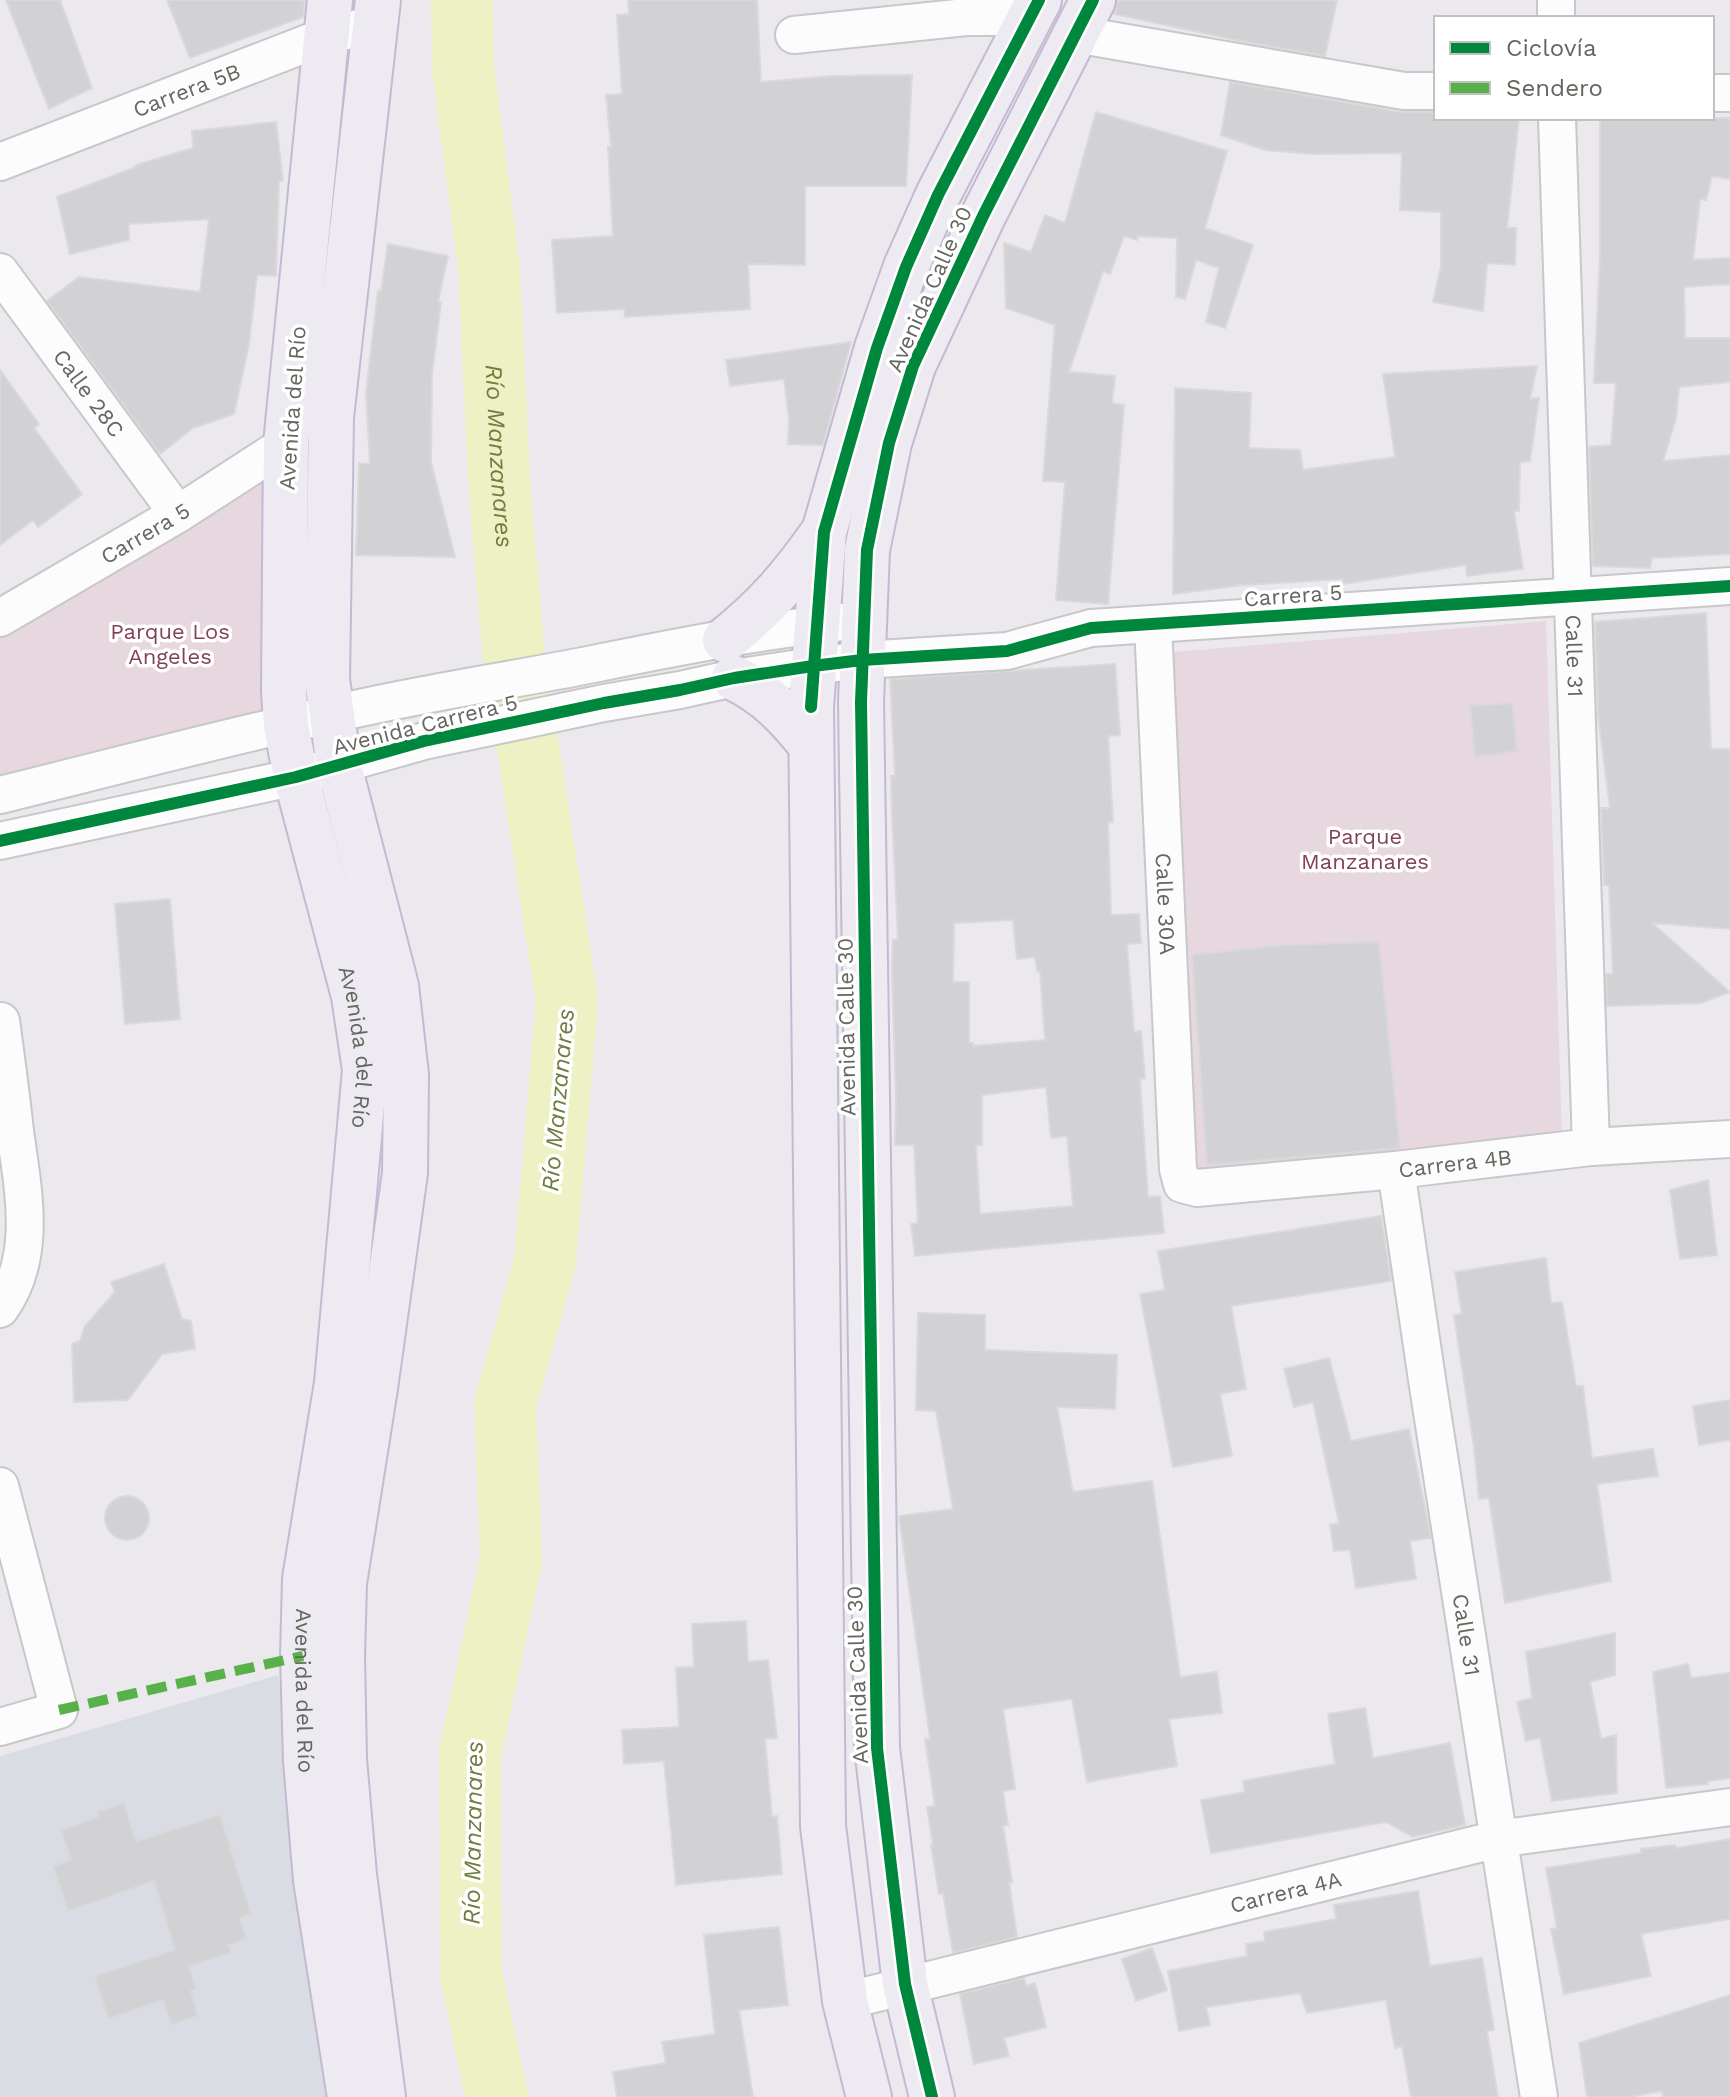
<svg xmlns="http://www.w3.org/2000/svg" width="1730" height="2097" viewBox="0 0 1730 2097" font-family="'Work Sans',sans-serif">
  <rect width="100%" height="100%" fill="#ebe9ee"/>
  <!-- medical -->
  <path fill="#dadce4" d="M278,1675L336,2097H0V1756Z"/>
  <!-- green -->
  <path fill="#e7d7de" d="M268,474L266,721L0,780V634Z
    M1546,621L1562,1141L1198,1172L1165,677L1174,652Z"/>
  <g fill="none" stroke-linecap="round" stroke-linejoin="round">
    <!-- river -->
    <path stroke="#edf1c4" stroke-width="62" id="s1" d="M462,0L463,68L489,268L499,478L513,649L567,1001L545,1261L505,1405L511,1560L470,1754L471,1974L497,2097"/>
  </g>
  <!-- building -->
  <path fill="#d2d2d4" stroke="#dad8dd" stroke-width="2" fill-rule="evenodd" d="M6,0H60L92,88L49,109Z
    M167,0H305L303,17L190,58Z
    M628,0H757L761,82L831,76L912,75L906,186H805V265L748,264L750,309L625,317L624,309L557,313L552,240L613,236L608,147H611L606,95L622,94L617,15L629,14Z
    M1118,0H1337L1325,56L1236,40L1114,14Z
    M1230,82L1400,112H1436V118H1519L1507,228H1516L1515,265L1487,263L1483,311L1433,302L1441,266V212L1400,210L1402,153L1314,154L1265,150L1221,135Z
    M1096,112L1227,151L1205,228L1253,245L1225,328L1206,322L1219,268L1196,260L1185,299L1176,297L1177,238L1138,236L1137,240L1124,236L1110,274L1103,271L1069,372L1115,376L1112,403L1124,405L1108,604L1056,600L1065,482L1043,481L1055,325L1006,308L1004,243L1031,252L1045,215L1065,223Z
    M1730,118V179L1712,176L1706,200L1700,199L1693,260L1730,258V284L1684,287L1685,338H1730V382L1679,387L1676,418L1663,461L1730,455V554L1652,558L1650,568L1593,566L1589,447L1611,445L1616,383H1594L1600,256V119Z
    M276,122L283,181H279L276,276L257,275L249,344L234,414L193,428L160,454L47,301L79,277L200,292L209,219L129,224V240L70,254L57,197L136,167V165L193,148L192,131Z
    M388,244L448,256L438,302H441L432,375L431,462L455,557L356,555L359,463L370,464L366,393L378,290L381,291Z
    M851,342L823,445L788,444L789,420L784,379L730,386L726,360Z
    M1537,366L1530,399L1539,398L1530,461L1520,462L1519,511H1514L1523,569L1467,576L1466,565L1343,584V579L1243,585L1173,594L1175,388L1251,393L1249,448L1300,450L1303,470L1395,457L1383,374Z
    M0,370L39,424L34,428L82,494L38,527L33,520L0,545Z
    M1706,613L1711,749H1730V929L1652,923L1730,992L1701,1003L1607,1006L1606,974H1613L1609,885H1604L1601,808H1610L1598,715L1595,622Z
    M1115,664L1120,735L1108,736L1113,822H1108L1111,915L1139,914L1141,943L1127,944L1134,1032L1141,1031L1145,1078L1140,1079L1148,1197L1160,1196L1164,1233L915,1256L911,1224L918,1223L914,1145H895L896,1101L892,969L893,940H898L892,814L891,776H895L890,679ZM1013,920L1017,959L1035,957L1037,971H1040L1045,1040L973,1046V1043H969V982H953L954,923ZM1046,1087L1051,1138L1067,1136L1073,1206L980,1214L976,1145H982V1095Z
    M1512,703L1517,751L1475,757L1470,706Z
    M170,899L180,1019L125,1024L115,904Z
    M1379,942L1400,1148L1207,1165L1192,955L1283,945Z
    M1708,1180L1717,1255L1680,1259L1670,1190Z
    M1381,1216L1391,1281L1231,1306L1246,1389L1220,1394L1232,1456L1173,1467L1140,1294L1165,1290L1158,1251Z
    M1546,1258L1551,1303L1562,1302L1576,1386H1583L1592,1458L1653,1449L1658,1476L1597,1484L1611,1581L1505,1603L1489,1498L1479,1499L1474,1447L1454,1315L1462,1314L1455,1272Z
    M164,1264L182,1319L191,1321L195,1349L162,1354L128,1400L74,1402L72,1344L80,1341L85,1326L115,1292L111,1282Z
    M918,1313L985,1315V1350L1117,1355L1115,1409L1057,1407L1073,1492L1152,1481L1180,1677L1217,1672L1222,1713L1169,1719L1177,1766L1087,1782L1072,1699L1003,1709L1015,1789L1003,1791L1008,1825L1003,1826L1012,1882H1009L1017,1937L953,1953L943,1893L939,1894L931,1845H933L927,1807L935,1806L925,1739H930L899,1516L953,1509L936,1411L916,1410Z
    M1329,1358L1351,1441L1409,1429L1431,1538L1410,1541L1416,1579L1356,1588L1350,1550L1334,1551L1330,1525L1339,1523L1313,1402L1294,1407L1284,1369Z
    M1730,1400V1440L1699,1445L1693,1406Z
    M105 1518a22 22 0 1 1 44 0a22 22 0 1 1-44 0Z
    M746,1621L748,1662L768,1660L777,1738L765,1739L772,1817L777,1816L782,1874L676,1885L664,1761L624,1764L622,1730L679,1727L676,1668L694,1667L692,1624Z
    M1615,1633V1675L1590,1682L1601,1739L1616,1735L1617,1793L1552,1801L1540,1738L1526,1741L1517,1702L1532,1698L1526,1652Z
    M1688,1664L1691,1678L1730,1673V1778L1708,1781V1784L1666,1788L1653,1672Z
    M1365,1708L1373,1758L1450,1743L1465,1825L1413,1837L1386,1822L1211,1853L1201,1800L1245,1792L1243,1781L1335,1764L1328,1714Z
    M124,1803L136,1841L220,1815L251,1914L240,1918L247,1939L228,1945L231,1953L189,1966L196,1989L191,1991L198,2016L171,2025L163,2000L108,2019L95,1976L175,1950L154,1881L68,1911L53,1866L71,1860L61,1830L98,1817L96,1812Z
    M1730,1839V1919L1641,1934L1651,1976L1564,1994L1551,1929L1557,1928L1546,1868L1641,1853V1849L1675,1845L1676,1848Z
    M1418,1891L1430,1966L1482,1958L1494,2030L1487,2031L1498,2097H1411L1402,2046L1395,2048L1386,2000L1307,2013L1300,1993L1206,2007L1210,2025L1179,2031L1168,1971L1247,1956L1246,1944L1265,1941L1264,1932L1336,1919L1334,1905Z
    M779,1927L788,2005L739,2010L753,2097H617L613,2072L666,2063L662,2042L715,2034L704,1935Z
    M1152,1948L1167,1990L1136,2001L1122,1959Z
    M1024,1978L1026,1986L1035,1983L1046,2027L1004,2038L1009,2056L974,2064L960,1994Z
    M1730,1995V2097H1663L1662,2091L1629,2097H1587L1579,2043Z"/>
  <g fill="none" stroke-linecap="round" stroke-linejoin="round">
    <defs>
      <g id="minor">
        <path d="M1556,0V18"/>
        <path d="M1075,34L1404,91H1436"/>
        <path d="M794,35L966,17H1031"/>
        <path d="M1712,93H1730"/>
        <path id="s2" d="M1557,118L1591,1147"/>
        <path id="s3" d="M0,162L326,36L375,24"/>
        <path id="s4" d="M0,272L178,514"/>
        <path id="s5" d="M0,618L178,514L286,444"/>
        <path id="s6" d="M1153,624L1178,1169L1182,1184L1197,1188L1396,1170L1591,1147L1730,1139"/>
        <path d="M0,795C138,761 275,724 414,697C474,685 534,676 593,664C683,646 772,628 863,620"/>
        <path d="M0,841L296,777L424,741L604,703L680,690L734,678L813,666L862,660L1007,651L1091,628L1730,586"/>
        <path id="s7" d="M1396,1170L1428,1386L1539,2097"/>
        <path d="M0,1309C38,1257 23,1190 15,1131C11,1094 6,1057 1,1021"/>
        <path d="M0,1486L59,1710L0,1727"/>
        <path id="s8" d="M845,2001L1498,1839L1730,1807"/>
      </g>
      <g id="major">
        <path id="s9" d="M330,0L286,444L284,690L286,725L296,777L354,996L365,1070L337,1383L305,1579L303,1656L306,1761L316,1880L350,2097"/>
        <path d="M378,0L331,417L327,679L339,766L396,986L406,1075L405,1173L375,1388L344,1583L342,1657L344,1759L354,1875L383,2097"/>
        <path d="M725,640C767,606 791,578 822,534"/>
        <path d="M734,678C767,694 788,716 811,745"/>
        <path d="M869,2097L845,2001L823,1826L811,707L824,532L877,348L906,267L938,195L1039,0"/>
        <path d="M932,2097L905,1984L877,1748L861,702L867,550L889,443L913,366L983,216L1093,0"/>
      </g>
    </defs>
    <!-- minor casing -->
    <use href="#minor" stroke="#c8c7c9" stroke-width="40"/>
    <!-- major casing -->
    <use href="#major" stroke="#c3bad2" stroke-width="48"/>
    <!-- minor -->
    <use href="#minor" stroke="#fcfcfc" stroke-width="36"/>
    <!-- major -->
    <use href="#major" stroke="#eeeaf2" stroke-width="44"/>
    <!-- quiet -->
    <path stroke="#59b149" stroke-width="10" stroke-dasharray="20 10" stroke-linecap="butt" d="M59,1710L303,1656"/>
    <defs>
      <path id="cycleway" d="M811,707L824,532L877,348L906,267L938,195L1039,0
        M0,841L296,777L424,741L604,703L680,690L734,678L813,666L862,660L1007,651L1091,628L1730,586
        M932,2097L905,1984L877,1748L861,702L867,550L889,443L913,366L983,216L1093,0"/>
    </defs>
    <!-- cycleway casing -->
    <use href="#cycleway" stroke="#fff" stroke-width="17"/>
    <!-- cycleway -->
    <use href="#cycleway" stroke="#00873e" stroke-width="12"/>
  </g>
  <g text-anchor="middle" stroke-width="7" stroke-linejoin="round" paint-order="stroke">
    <!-- street labels -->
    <g font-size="22" fill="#64665f" stroke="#fff">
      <text dy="8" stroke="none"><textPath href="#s3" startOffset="200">Carrera 5B</textPath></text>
      <text transform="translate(929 289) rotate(-66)" y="8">Avenida Calle 30</text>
      <text dy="8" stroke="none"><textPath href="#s4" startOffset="150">Calle 28C</textPath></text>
      <text transform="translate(292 408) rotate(-86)" y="8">Avenida del Río</text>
      <text dy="8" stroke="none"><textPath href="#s5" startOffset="168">Carrera 5</textPath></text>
      <text transform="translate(1293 595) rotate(-4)" y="8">Carrera 5</text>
      <text dy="8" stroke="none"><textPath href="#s2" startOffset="538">Calle 31</textPath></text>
      <text transform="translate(425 724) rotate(-14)" y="8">Avenida Carrera 5</text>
      <text dy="8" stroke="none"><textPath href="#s6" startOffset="280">Calle 30A</textPath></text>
      <text transform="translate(846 1027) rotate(-91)" y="8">Avenida Calle 30</text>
      <text dy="8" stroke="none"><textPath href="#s9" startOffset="1058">Avenida del Río</textPath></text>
      <text dy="8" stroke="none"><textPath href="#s6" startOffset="836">Carrera 4B</textPath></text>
      <text dy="8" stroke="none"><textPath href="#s7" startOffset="470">Calle 31</textPath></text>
      <text transform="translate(857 1675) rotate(-92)" y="8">Avenida Calle 30</text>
      <text dy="8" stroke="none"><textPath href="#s9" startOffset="1706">Avenida del Río</textPath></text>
      <text dy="8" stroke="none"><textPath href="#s8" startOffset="454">Carrera 4A</textPath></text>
    </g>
    <!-- park labels -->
    <g font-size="22" fill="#824255" stroke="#fff">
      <text x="170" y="639">Parque Los<tspan x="170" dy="25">Angeles</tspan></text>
      <text x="1365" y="844">Parque<tspan x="1365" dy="25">Manzanares</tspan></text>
    </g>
    <!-- water labels -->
    <g font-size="24" font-style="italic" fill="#717c3f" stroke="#fff">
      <text dy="8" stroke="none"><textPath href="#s1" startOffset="458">Río Manzanares</textPath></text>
      <text transform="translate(558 1100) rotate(-85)" y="8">Río Manzanares</text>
      <text transform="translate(473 1833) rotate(-89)" y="8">Río Manzanares</text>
    </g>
  </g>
  <!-- legend -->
  <rect x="1434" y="16" width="280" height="104" fill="#ffffff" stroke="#c1c2bf" stroke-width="2"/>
  <rect x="1450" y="42" width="40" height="12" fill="#00873e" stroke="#c1c2bf" stroke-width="2"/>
  <text x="1506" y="56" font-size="24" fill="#64665f">Ciclovía</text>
  <rect x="1450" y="82" width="40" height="12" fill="#59b149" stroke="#c1c2bf" stroke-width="2"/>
  <text x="1506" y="96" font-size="24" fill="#64665f">Sendero</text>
</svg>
